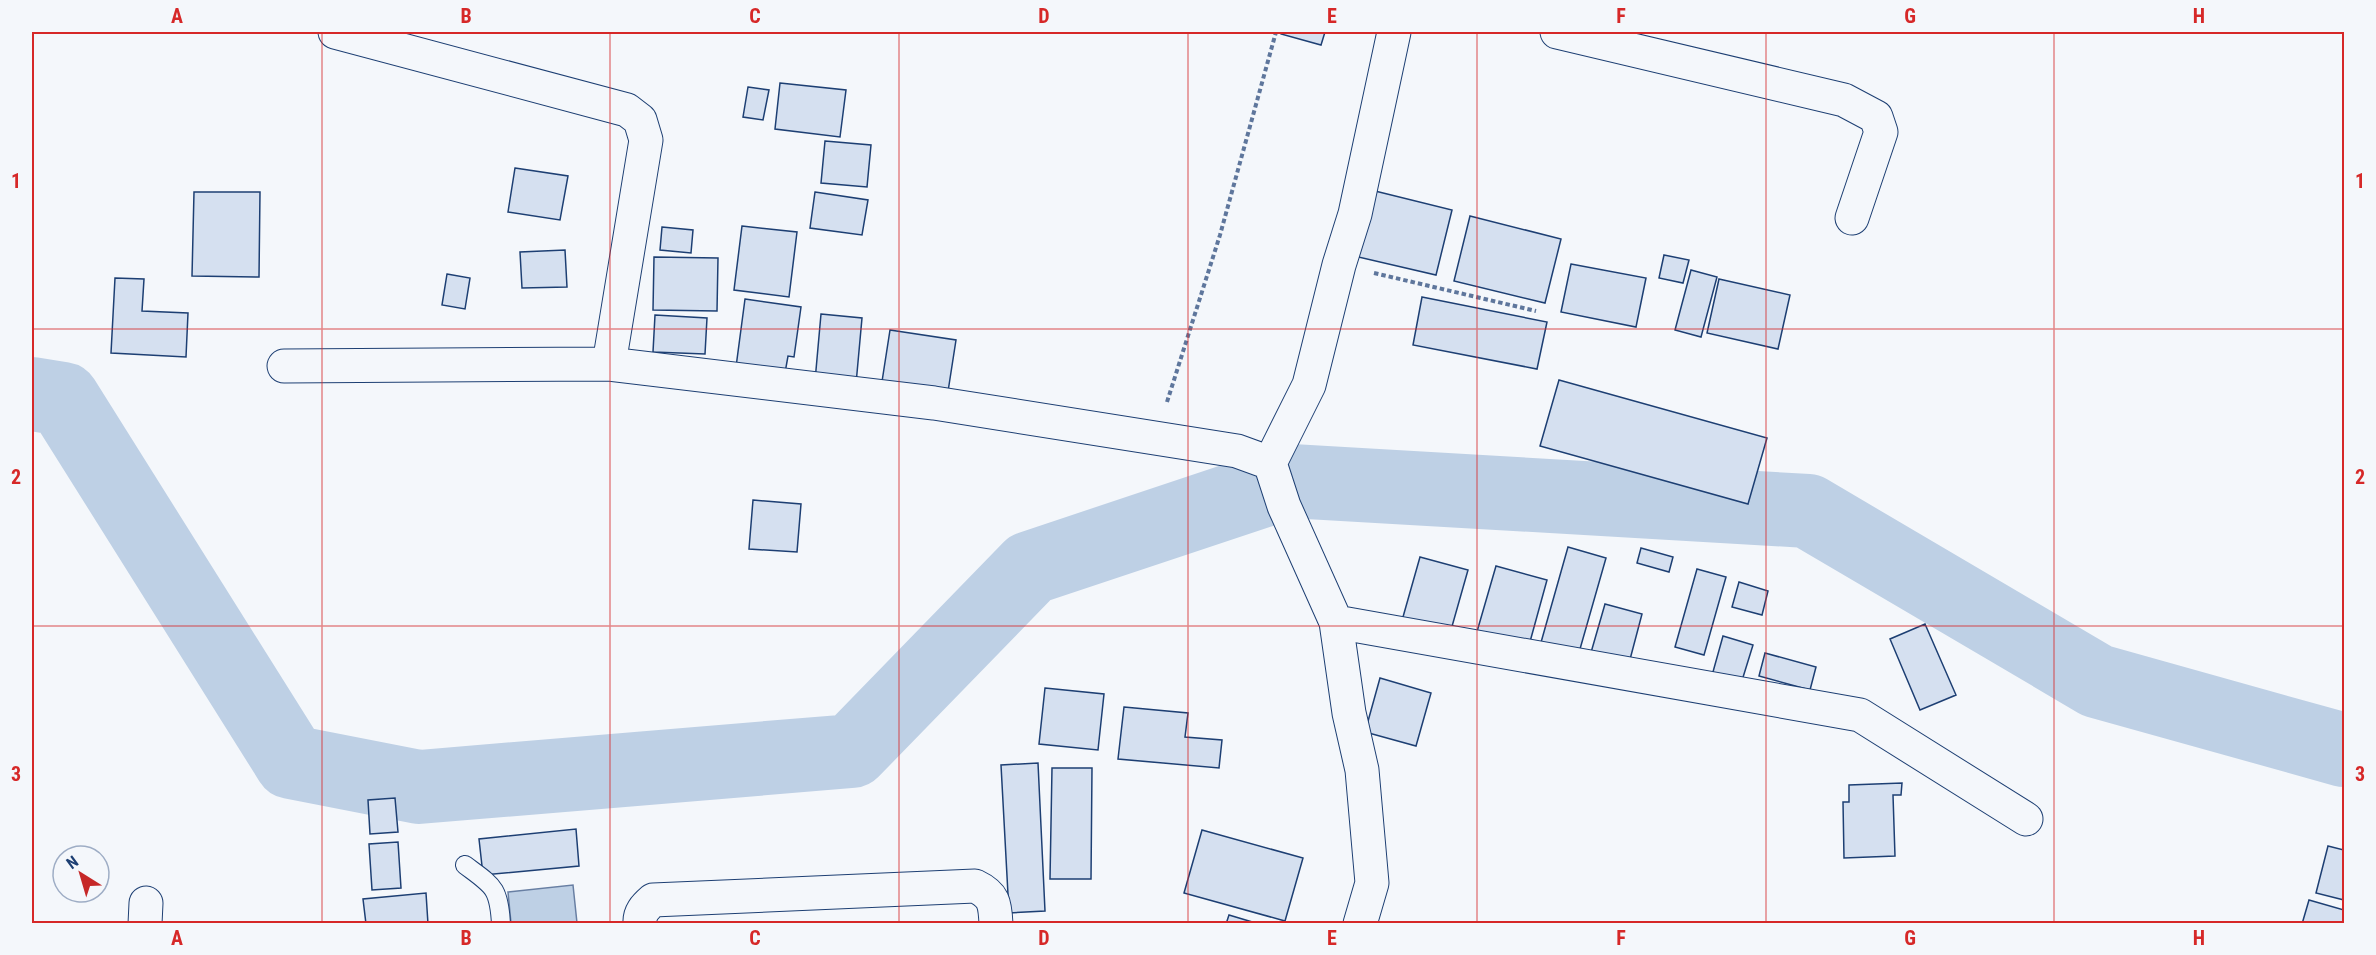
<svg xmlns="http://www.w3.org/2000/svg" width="2376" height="955" viewBox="0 0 2376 955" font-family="'Roboto Condensed',sans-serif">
  <rect width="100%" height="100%" fill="#f4f7fb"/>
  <!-- water -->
  <path fill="#bed0e5" stroke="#687fa3" stroke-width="1.5" d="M573,885L577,923H511L508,892Z"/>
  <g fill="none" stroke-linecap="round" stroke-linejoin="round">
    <!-- river -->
    <path stroke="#bed0e5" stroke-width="74" d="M32,394L63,399L291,762L419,787L852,751L1030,568L1291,481L1808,511L2097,681L2344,750"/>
  </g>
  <!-- building -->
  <path fill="#d5e0f0" stroke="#1d3f73" stroke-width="1.5" d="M1281,32H1325L1321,45L1281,34Z
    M780,83L846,90L840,137L775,129Z
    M748,87L769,90L763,120L743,117Z
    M825,141L871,145L867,187L821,183Z
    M515,168L568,176L560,220L508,212Z
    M1371,190L1452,210L1436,275L1354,256Z
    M194,192H260L259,277L192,276Z
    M815,192L868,200L862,235L810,228Z
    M1470,216L1561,239L1545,303L1454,281Z
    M742,226L797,232L789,297L734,290Z
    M662,227L693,230L691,253L660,250Z
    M565,250L567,287L522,288L520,252Z
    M1664,255L1689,260L1683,283L1659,278Z
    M654,257L718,258L717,311L653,310Z
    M1571,264L1646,278L1636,327L1561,312Z
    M1691,270L1717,277L1701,337L1675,330Z
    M447,274L470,278L465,309L442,305Z
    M115,278L144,279L142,311L188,313L186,357L111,353Z
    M1719,279L1790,295L1778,349L1707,333Z
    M1422,297L1547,322L1537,369L1413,345Z
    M745,299L801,307L794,357L788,356L785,373L736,367Z
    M821,314L862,318L856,384L815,381Z
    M655,315L707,318L705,354L653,352Z
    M890,330L956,340L947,398L881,388Z
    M1559,380L1767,438L1748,504L1540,446Z
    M753,500L801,504L797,552L749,549Z
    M1568,547L1606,558L1576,663L1538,653Z
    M1641,548L1673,557L1669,572L1637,563Z
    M1420,557L1468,570L1449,637L1401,624Z
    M1496,566L1547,580L1528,649L1476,635Z
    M1697,569L1726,577L1704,655L1675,647Z
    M1739,582L1768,591L1762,615L1732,607Z
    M1605,604L1642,614L1628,667L1590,656Z
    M1925,624L1956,695L1920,710L1890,639Z
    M1723,636L1753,645L1740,687L1711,679Z
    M1765,653L1816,667L1810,690L1759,676Z
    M1380,678L1431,693L1416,746L1365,732Z
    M1045,688L1104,694L1098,750L1039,744Z
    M1124,707L1188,713L1185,737L1222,740L1219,768L1118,759Z
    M1038,763L1045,911L1009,913L1001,765Z
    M1052,768H1092L1091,879H1050Z
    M1902,783L1901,795H1893L1895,856L1844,858L1843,802H1849V785Z
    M395,798L398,832L370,834L368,800Z
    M576,829L579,866L483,875L479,839Z
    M1202,830L1303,858L1285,921L1184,893Z
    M398,842L401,888L372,890L369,844Z
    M2328,846L2344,850V900L2316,893Z
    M426,893L428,924H366L363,899Z
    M2309,900L2344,910V924H2302Z
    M1229,915L1259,924H1226Z"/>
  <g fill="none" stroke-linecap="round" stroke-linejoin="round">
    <defs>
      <path id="service" d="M465,865C493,886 499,887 501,924"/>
      <path id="minor" d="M335,32L627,110L640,120L646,140L609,364
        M1557,32L1844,100L1876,117L1881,132L1852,218
        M284,366L609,364L934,403L1237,451L1270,463L1284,506L1336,622L1349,713L1362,770L1372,883L1360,924
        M1270,463L1309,385L1339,265L1355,214L1394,32
        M1336,622L1860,715L2026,819
        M145,924L146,903
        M640,924C639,913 645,907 653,900L975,886C994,895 995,903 996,924"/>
    </defs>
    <!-- service casing -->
    <use href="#service" stroke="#1d3f73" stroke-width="20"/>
    <!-- minor casing -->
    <use href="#minor" stroke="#1d3f73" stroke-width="35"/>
    <!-- path -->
    <path stroke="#5e769c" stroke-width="4" stroke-dasharray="4.5 3" stroke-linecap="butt" d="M1374,273L1536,311
      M1167,402L1220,235L1276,32"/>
    <!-- service -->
    <use href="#service" stroke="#f4f7fb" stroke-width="18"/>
    <!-- minor -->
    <use href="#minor" stroke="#f4f7fb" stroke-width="33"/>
  </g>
  <!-- grid -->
  <path fill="none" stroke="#d62828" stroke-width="1.5" stroke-opacity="0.55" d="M322,32V924M610,32V924M899,32V924M1188,32V924M1477,32V924M1766,32V924M2054,32V924M32,329H2344M32,626H2344"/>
  <!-- border -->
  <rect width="2376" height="955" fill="none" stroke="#f4f7fb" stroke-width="66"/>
  <!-- north arrow -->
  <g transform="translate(81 874) rotate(323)"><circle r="28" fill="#f4f7fb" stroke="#9eadc5" stroke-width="1.5"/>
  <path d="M0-4.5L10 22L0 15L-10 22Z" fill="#c62828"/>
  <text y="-9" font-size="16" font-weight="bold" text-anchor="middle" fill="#1d3f73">N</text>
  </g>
  <rect x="33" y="33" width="2310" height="889" fill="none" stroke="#d62828" stroke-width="2"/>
  <g font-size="20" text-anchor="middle" font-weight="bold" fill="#d62828">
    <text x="177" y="23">A</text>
    <text x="466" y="23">B</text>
    <text x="755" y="23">C</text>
    <text x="1044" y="23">D</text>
    <text x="1332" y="23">E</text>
    <text x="1621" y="23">F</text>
    <text x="1910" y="23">G</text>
    <text x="2199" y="23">H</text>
    <text x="16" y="188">1</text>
    <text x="2360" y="188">1</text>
    <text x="16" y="484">2</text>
    <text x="2360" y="484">2</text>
    <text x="16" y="781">3</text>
    <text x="2360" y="781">3</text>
    <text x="177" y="945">A</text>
    <text x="466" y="945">B</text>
    <text x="755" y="945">C</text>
    <text x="1044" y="945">D</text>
    <text x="1332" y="945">E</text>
    <text x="1621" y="945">F</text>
    <text x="1910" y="945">G</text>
    <text x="2199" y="945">H</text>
  </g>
</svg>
